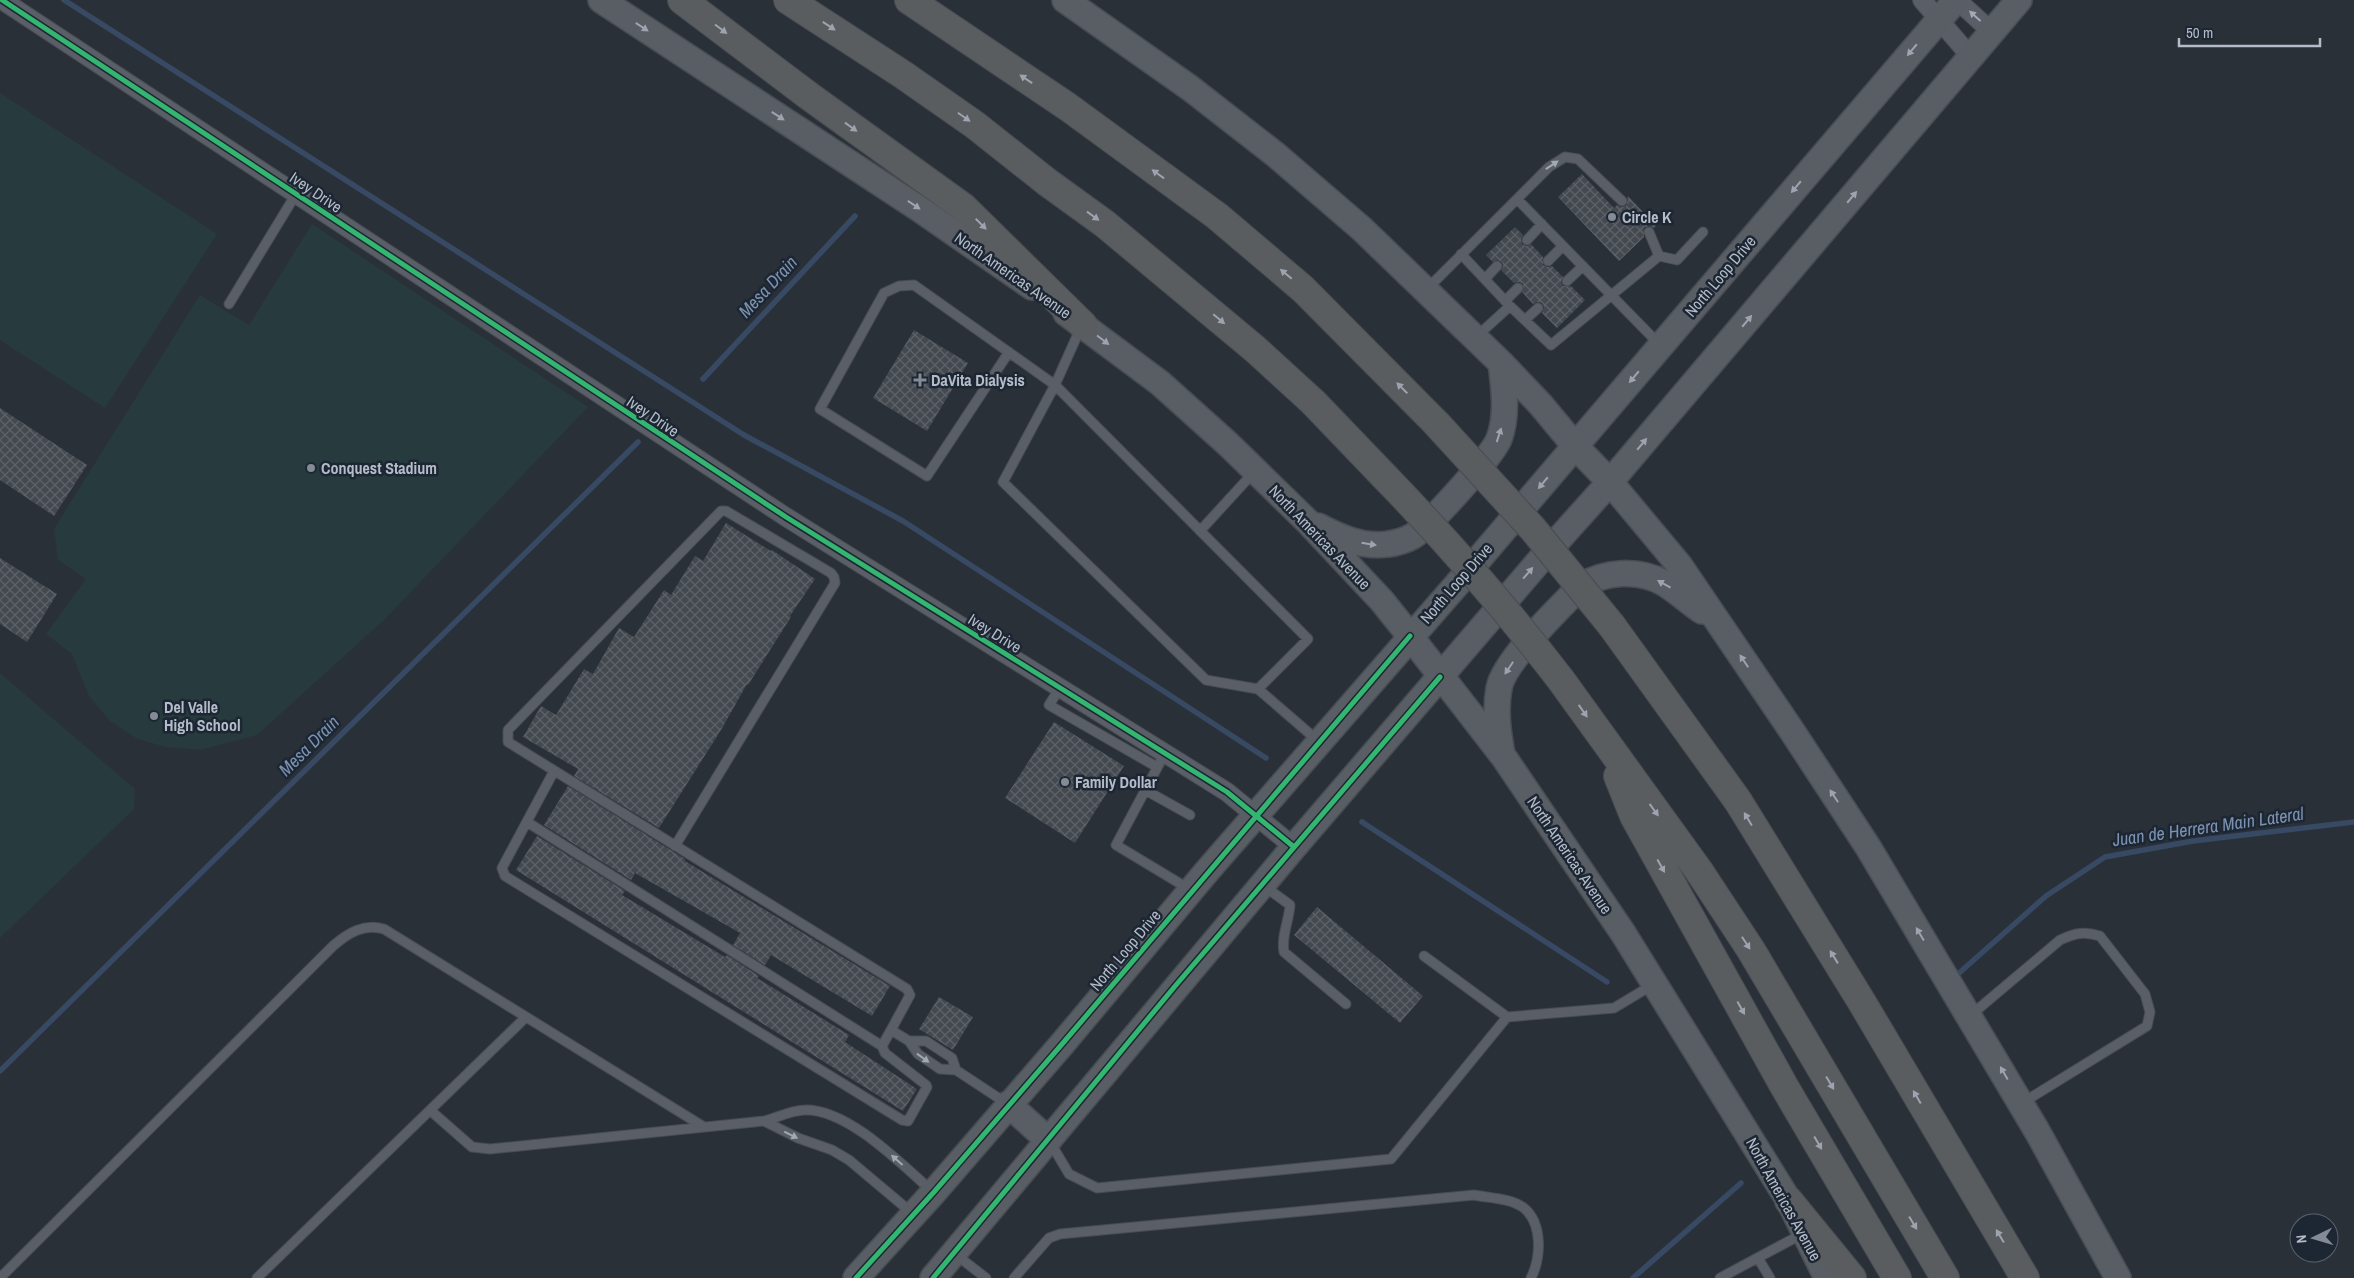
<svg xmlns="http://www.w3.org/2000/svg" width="2354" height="1278" viewBox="0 0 2354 1278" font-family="'Archivo Narrow',sans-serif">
  <defs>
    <pattern id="building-cross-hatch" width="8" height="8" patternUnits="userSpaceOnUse" patternTransform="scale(1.25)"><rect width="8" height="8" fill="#444950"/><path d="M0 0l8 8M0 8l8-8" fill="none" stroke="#5d6168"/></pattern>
  </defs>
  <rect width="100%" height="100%" fill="#2a3038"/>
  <!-- pitch -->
  <path fill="#273a3e" d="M0,93L217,234L105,408L0,340Z
    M312,224L588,407L384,620L257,735L200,750L165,747L138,739L110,721L89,696L72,654L46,634L86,579L58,560L54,529L200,295L249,325Z
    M0,673L135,789L134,809L0,938Z"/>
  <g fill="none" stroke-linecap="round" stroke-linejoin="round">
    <!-- stream -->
    <path stroke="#384963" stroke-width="5.5" d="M64,0L744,435L903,521L1266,758
      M703,379L855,216
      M1362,822L1607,982
      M1958,974L2046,896L2105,857L2193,841L2354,822
      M0,1071L638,442
      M1633,1278L1741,1183"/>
  </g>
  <!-- building -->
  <path fill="url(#building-cross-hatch)" d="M1582,174L1614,208L1617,205L1621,207L1626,206L1628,196L1656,226L1654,228L1649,226L1644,228V237L1619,261L1558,197Z
    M1515,227L1523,235L1521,239L1522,244L1526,246L1531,244L1543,257V265L1547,267L1552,266L1563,277L1561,282L1563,286H1571L1585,300L1557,328L1542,313L1544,307L1542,303L1537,302L1533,304L1522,292L1523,284L1519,282L1514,283L1501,270L1503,267L1502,262L1498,260L1493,262L1486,255Z
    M914,330L968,363L927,431L873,398Z
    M0,408L87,465L54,516L0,480Z
    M726,523L771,551L772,550L815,579L790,616L791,617L748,685L747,684L721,730L659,828L574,776L578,769L523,737L541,706L556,715L584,669L593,674L619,628L634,637L664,590L671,595L695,556L703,561Z
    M0,558L57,594L27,642L0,624Z
    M1054,722L1124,766L1075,843L1005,798Z
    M568,786L685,859V861L890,986L872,1016L771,955L765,965L733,945L740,933L635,873L631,880L544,825Z
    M537,836L625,891L622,895L725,957L727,955L759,976L757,978L849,1035L845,1042L917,1089L903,1111L516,870Z
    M1317,907L1423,996L1400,1023L1294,935Z
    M939,997L973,1017L953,1050L919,1029Z"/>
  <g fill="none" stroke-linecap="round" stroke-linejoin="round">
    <defs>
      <path id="lane" d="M1517,199L1661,346
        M1649,232L1659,256
        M1527,240L1542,224
        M1461,254L1510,306
        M1659,256L1677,260L1703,232
        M1548,261L1563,246
        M1485,279L1497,266
        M1567,281L1583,266
        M1427,289L1549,167L1565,157L1578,159L1622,201
        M1505,301L1518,288
        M229,304L296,194
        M1525,320L1538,308
        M1476,337L1510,306L1551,345L1659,256
        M1009,352L927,476L820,409L884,293L899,286L914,285L1055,385L1081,327
        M1200,531L1254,472
        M1060,688L1049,705L1157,767
        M1258,689L1206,680L1003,482L1055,385L1308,639L1258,689L1317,740
        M1165,753L1116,845L1189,889
        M554,771L502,868L505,876L902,1120L908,1121L927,1087L926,1085L885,1053L882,1046
        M1145,790L1190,815
        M527,822L882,1046L891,1030
        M675,846L835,583L834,577L831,573L726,511H721L508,730V742L907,989L910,995L891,1030L909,1041
        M1264,886L1290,905C1289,921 1281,936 1284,952L1346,1004
        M1424,956L1507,1017L1614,1008L1654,984
        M1971,1015L2060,940C2075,933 2084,931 2100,936L2145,994L2150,1012L2147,1026L2022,1103
        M956,1070L952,1058L926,1041H909L918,1054L940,1069L956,1070L1006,1103
        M431,1111L472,1147L490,1149L764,1121
        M1050,1142L1069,1174L1097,1188L1391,1159L1507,1017
        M912,1213L849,1160L832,1150L798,1138L764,1121C776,1118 792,1110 805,1110C848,1109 901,1164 932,1191
        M955,1254L986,1278
        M1758,1258L1770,1278
        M0,1278L333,946C348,933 364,923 384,929L704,1127
        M257,1278L526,1017
        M1014,1278L1049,1238L1060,1234L1474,1195C1489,1198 1511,1198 1524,1208C1543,1224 1541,1258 1531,1278
        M1720,1278L1804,1233"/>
      <path id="street" d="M2,0L786,517L1227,792L1294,847
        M1922,0L1971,57
        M1957,0L1992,32"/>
      <path id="secondary" d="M601,0L918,208L1032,287
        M1065,0L1190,88L1276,155L1362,229L1501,363L1541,405L1575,446L1610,482L1680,566L1792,731L1868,847L2037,1131L2118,1278
        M1066,313L1160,383L1229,445L1307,521L1382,601L1410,636L1503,756L1623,933L1789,1201L1827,1278
        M1318,526C1339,537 1363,548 1388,544C1396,543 1406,540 1413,536C1429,526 1492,456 1499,439C1508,415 1504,387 1501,363
        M1502,754C1498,732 1495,711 1499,688C1504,661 1560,607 1581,586C1605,571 1639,569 1664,583C1677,591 1689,602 1702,611
        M1008,1104L1048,1140
        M856,1278L934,1192L1063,1043L1208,870L1466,574L1956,0
        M933,1278L1294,847L1541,559L1610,482L2019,0"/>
      <path id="highway" d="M682,0L809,96L963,207L1083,325
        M788,0L902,74L975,125L1047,182L1105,224L1255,349L1313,402L1384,476
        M909,0L1068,107L1217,216L1303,289L1436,423
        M1612,626L1738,801L1863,1004L2025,1278
        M1561,680L1699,871L1751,950L1945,1278
        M1618,776L1634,816L1784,1086L1897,1278
        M1789,1201L1852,1278"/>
    </defs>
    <!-- lane casing -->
    <use href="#lane" stroke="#484c53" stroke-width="11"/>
    <!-- street casing -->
    <use href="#street" stroke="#484c53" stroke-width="20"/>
    <!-- secondary casing -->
    <use href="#secondary" stroke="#484c53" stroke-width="28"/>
    <!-- highway casing -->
    <use href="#highway" stroke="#474c53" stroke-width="30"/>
    <!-- lane -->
    <use href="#lane" stroke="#5a5e66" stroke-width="9"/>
    <!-- street -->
    <use href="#street" stroke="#5a5e66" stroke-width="18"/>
    <!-- secondary -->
    <use href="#secondary" stroke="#595d64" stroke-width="25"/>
    <!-- highway -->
    <use href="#highway" stroke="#5a5d60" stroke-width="28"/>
    <defs>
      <path id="highway-bridge" d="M1436,423L1533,529L1612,626
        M1384,476C1447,541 1506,608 1561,680"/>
    </defs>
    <!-- highway-bridge casing -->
    <use href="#highway-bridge" stroke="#474c53" stroke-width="30" stroke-linecap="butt"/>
    <!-- highway-bridge -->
    <use href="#highway-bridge" stroke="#5a5d60" stroke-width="28"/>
    <defs>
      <path id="cycleway" d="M2,0L786,517L1227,792L1294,847
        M856,1278L934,1192L1063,1043L1410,636
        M933,1278L1176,985L1440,677"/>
    </defs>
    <!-- cycleway casing -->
    <use href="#cycleway" stroke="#1d2633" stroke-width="8"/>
    <!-- cycleway -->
    <use href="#cycleway" stroke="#33b770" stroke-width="5"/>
  </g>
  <!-- one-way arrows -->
  <defs><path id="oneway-solid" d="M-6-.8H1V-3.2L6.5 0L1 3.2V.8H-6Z" transform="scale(1.25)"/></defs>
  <g fill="#a2a9b5">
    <use href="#oneway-solid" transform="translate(1975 16) rotate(-138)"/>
    <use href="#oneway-solid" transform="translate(1552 165) rotate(-34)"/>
    <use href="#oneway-solid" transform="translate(923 1058) rotate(36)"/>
    <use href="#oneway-solid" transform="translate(791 1135) rotate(26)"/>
    <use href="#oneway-solid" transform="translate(897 1160) rotate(-139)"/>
  </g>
  <g fill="#9ea4af">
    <use href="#oneway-solid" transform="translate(829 26) rotate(33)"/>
    <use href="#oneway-solid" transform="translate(721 29) rotate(37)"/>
    <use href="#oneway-solid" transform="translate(1026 79) rotate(-146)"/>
    <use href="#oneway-solid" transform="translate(964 117) rotate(35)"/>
    <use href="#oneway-solid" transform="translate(851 127) rotate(36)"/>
    <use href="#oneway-solid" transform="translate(1158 174) rotate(-144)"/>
    <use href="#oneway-solid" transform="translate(1093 216) rotate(36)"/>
    <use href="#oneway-solid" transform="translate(981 224) rotate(45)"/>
    <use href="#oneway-solid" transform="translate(1286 274) rotate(-140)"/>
    <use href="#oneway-solid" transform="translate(1219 319) rotate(40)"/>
    <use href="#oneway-solid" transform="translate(1402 388) rotate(-135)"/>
    <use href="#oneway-solid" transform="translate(1583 711) rotate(55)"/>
    <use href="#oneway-solid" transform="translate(1654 810) rotate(54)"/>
    <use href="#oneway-solid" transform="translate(1748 819) rotate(-121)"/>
    <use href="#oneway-solid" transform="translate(1661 866) rotate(61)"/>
    <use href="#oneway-solid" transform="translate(1746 943) rotate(57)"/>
    <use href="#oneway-solid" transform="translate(1834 957) rotate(-122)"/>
    <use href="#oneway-solid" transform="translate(1741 1008) rotate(61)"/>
    <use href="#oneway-solid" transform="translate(1830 1083) rotate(59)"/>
    <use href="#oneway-solid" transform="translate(1917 1097) rotate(-120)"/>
    <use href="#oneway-solid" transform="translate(1818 1143) rotate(60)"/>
    <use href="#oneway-solid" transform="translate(1913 1223) rotate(59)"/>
    <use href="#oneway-solid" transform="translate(2000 1236) rotate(-121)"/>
  </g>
  <g fill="#9da4b0">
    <use href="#oneway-solid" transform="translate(642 27) rotate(33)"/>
    <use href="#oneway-solid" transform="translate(1912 50) rotate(130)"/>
    <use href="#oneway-solid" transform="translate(778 116) rotate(33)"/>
    <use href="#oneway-solid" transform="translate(1796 187) rotate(130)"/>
    <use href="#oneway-solid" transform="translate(1852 197) rotate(-50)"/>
    <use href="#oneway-solid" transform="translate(914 205) rotate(34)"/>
    <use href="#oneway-solid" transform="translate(1747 321) rotate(-50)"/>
    <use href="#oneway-solid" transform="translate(1103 340) rotate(37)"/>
    <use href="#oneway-solid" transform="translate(1634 377) rotate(130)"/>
    <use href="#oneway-solid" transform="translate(1499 435) rotate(-72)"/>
    <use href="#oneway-solid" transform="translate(1642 444) rotate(-50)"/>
    <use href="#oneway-solid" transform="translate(1543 483) rotate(130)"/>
    <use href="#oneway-solid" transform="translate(1369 544) rotate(9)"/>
    <use href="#oneway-solid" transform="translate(1528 573) rotate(-49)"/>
    <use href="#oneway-solid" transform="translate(1664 584) rotate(-151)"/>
    <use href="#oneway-solid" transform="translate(1744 661) rotate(-124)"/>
    <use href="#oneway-solid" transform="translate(1509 668) rotate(124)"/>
    <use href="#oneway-solid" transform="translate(1834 796) rotate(-123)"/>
    <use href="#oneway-solid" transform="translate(1920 934) rotate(-121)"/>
    <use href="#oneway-solid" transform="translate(2004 1073) rotate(-120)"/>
  </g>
  <!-- markers -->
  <g fill="#848b96" stroke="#1d2633" stroke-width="2">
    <circle cx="1612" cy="217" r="5"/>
    <path d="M917.5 372.5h5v5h5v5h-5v5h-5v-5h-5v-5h5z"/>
    <circle cx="311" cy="468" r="5"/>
    <circle cx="154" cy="716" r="5"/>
    <circle cx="1065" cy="782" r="5"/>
  </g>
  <g text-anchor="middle" stroke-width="5" stroke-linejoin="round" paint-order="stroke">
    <!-- street labels -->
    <g font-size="16" fill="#b4bcc9" stroke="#1d2633">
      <text transform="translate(316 192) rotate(34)" y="6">Ivey Drive</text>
      <text transform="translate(1013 275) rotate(35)" y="6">North Americas Avenue</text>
      <text transform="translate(1720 276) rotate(-50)" y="6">North Loop Drive</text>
      <text transform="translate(653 416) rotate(34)" y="6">Ivey Drive</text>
      <text transform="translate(1320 537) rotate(46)" y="6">North Americas Avenue</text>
      <text transform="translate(1456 583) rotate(-49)" y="6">North Loop Drive</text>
      <text transform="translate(995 633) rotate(32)" y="6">Ivey Drive</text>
      <text transform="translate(1570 855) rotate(56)" y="6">North Americas Avenue</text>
      <text transform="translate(1125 950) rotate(-50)" y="6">North Loop Drive</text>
      <text transform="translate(1784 1199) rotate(61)" y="6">North Americas Avenue</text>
    </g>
    <!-- poi labels -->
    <g font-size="16" font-weight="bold" fill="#b4bcc9" stroke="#1d2633" text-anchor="start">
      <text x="1622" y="223">Circle K</text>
      <text x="931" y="386">DaVita Dialysis</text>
      <text x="321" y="474">Conquest Stadium</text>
      <text x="164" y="713">Del Valle<tspan x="164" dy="18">High School</tspan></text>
      <text x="1075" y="788">Family Dollar</text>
    </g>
    <!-- water labels -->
    <g font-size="18" font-style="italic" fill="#7c92b1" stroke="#1d2633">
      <text transform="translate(768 287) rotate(-47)" y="6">Mesa Drain</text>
      <text transform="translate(309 746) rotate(-45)" y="6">Mesa Drain</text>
      <text transform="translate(2208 827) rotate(-8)" y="6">Juan de Herrera Main Lateral</text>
    </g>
  </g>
  <!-- north arrow -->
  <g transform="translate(2314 1238) rotate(265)"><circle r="24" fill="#1d2633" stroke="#59626f"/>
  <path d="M0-4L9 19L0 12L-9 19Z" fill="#848b96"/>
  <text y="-8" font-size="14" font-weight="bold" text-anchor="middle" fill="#b4bcc9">N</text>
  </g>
  <!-- scale -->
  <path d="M2179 38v8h141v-8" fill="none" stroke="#b4bcc9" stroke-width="2.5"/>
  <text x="2186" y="38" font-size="15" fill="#b4bcc9" stroke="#1d2633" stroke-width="4" paint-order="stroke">50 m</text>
</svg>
